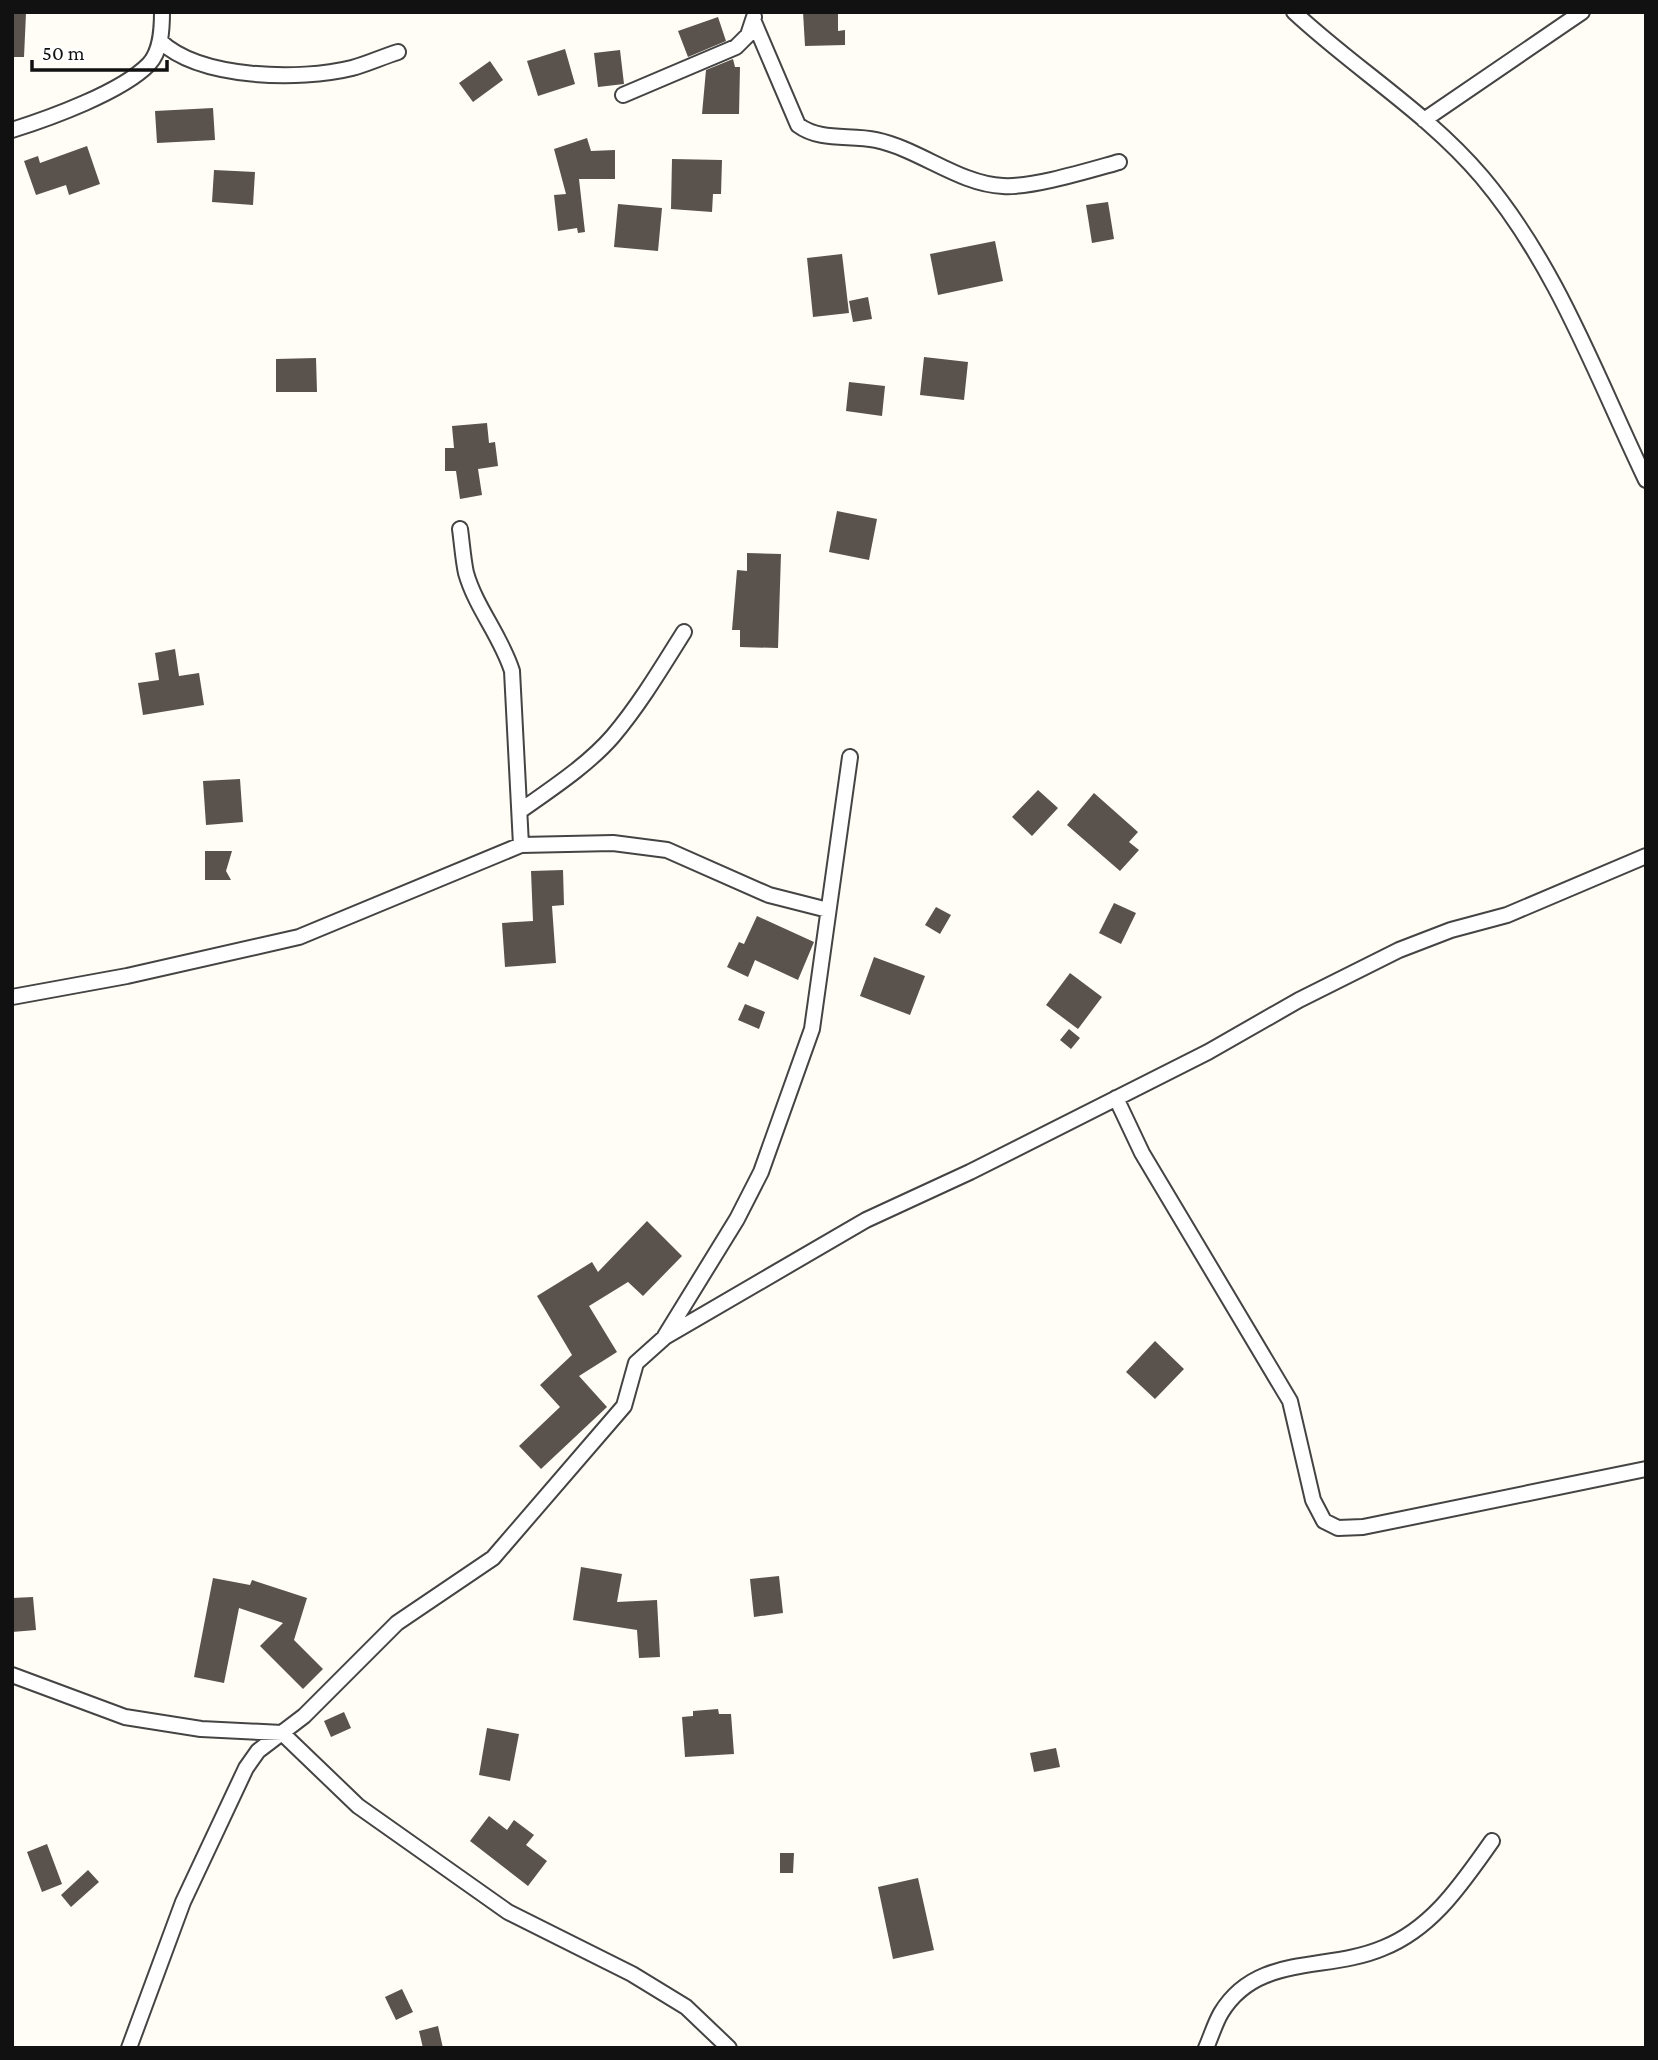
<svg xmlns="http://www.w3.org/2000/svg" width="1658" height="2060" viewBox="0 0 1658 2060" font-family="'Crimson Pro',serif">
  <rect width="100%" height="100%" fill="#fffdf5"/>
  <!-- building -->
  <path fill="#5a524d" d="M803,12H838V31L845,30V45L805,46Z
    M12,13H26L24,57H12Z
    M718,17L726,41L688,57L678,31Z
    M565,49L575,84L538,96L527,61Z
    M620,50L624,84L598,87L594,53Z
    M733,59L735,67H740L739,114H702L706,70Z
    M490,61L503,80L473,102L459,83Z
    M213,108L215,140L157,143L155,111Z
    M587,138L591,151L615,150V179H579L585,232L578,233L577,228L558,231L554,195L566,194L554,149Z
    M87,146L100,184L69,195L66,185L36,195L24,161L38,156L40,163Z
    M672,159L722,160L721,194H713L712,212L671,209Z
    M214,170L255,172L253,205L212,202Z
    M1108,202L1114,239L1092,243L1086,205Z
    M618,204L662,208L658,251L614,247Z
    M995,241L1003,281L938,295L930,254Z
    M842,254L849,313L813,317L807,258Z
    M868,297L872,319L853,322L849,301Z
    M924,357L968,362L964,400L920,395Z
    M316,358L317,392H276V359Z
    M849,382L885,386L882,416L846,411Z
    M487,423L489,443L495,442L498,466L478,469L482,495L460,499L456,471H445V448H454L452,426Z
    M837,511L877,519L869,560L829,552Z
    M747,553L781,554L778,648L740,647V630H732L737,570L747,571Z
    M175,649L179,676L199,673L204,705L143,715L138,683L159,680L155,653Z
    M240,779L243,822L206,825L203,781Z
    M1038,790L1058,808L1032,836L1012,817Z
    M1094,793L1138,832L1129,842L1139,850L1120,871L1067,825Z
    M205,851H232L226,871L231,880H205Z
    M563,870L564,905L552,906L556,963L505,967L502,923L533,921L531,871Z
    M1114,903L1136,913L1121,944L1099,933Z
    M936,907L951,915L940,934L925,925Z
    M757,916L814,942L798,980L755,960L748,977L727,967L739,942L744,944Z
    M874,957L925,976L910,1015L860,996Z
    M1070,973L1102,997L1078,1029L1046,1005Z
    M745,1004L765,1012L759,1029L738,1020Z
    M1069,1029L1080,1038L1071,1049L1060,1040Z
    M647,1221L682,1256L643,1296L628,1282L589,1306L617,1352L579,1376L607,1407L541,1469L519,1446L560,1407L540,1385L572,1355L537,1296L592,1262L598,1272Z
    M1155,1341L1184,1369L1155,1399L1126,1372Z
    M581,1567L622,1574L617,1602L657,1600L660,1657L639,1658L637,1630L573,1620Z
    M779,1576L783,1613L754,1617L750,1579Z
    M213,1578L250,1585L252,1580L307,1598L294,1640L323,1669L303,1689L260,1646L283,1623L239,1608L224,1683L194,1677Z
    M33,1597L36,1630L12,1632V1598Z
    M718,1709L719,1714H731L734,1754L685,1757L682,1717L693,1716V1711Z
    M344,1712L351,1728L331,1737L324,1721Z
    M487,1728L519,1734L510,1781L479,1775Z
    M1056,1748L1060,1767L1034,1772L1030,1753Z
    M489,1816L507,1830L514,1820L534,1835L526,1845L547,1861L528,1886L470,1841Z
    M47,1844L62,1884L42,1892L27,1852Z
    M780,1853H794L793,1873H780Z
    M88,1870L99,1882L71,1907L61,1895Z
    M918,1878L934,1950L893,1959L878,1887Z
    M402,1989L413,2012L396,2020L385,1997Z
    M438,2026L443,2048H423L419,2031Z"/>
  <g fill="none" stroke-linecap="round" stroke-linejoin="round">
    <defs>
      <path id="street" d="M1294,12C1355,69 1428,113 1482,177C1557,266 1596,376 1646,480
        M754,22L798,125C821,142 850,134 876,140C919,149 959,184 1003,186C1032,188 1090,170 1119,162
        M160,41C200,79 300,81 352,68C367,64 382,57 398,52
        M623,95L736,47L748,35L754,17
        M1424,120L1582,12
        M12,130C50,118 122,92 149,64C161,51 162,29 162,12
        M460,529C462,543 463,559 466,573C476,608 501,636 512,671L521,845
        M520,811C551,789 588,765 613,736C640,704 662,667 684,632
        M12,997L127,976L299,937L521,845L613,843L667,850L769,895L828,910
        M1116,1098L1142,1153L1290,1401L1313,1500L1324,1521L1338,1528L1363,1527L1646,1469
        M665,1336L737,1219L761,1172L812,1029L850,757
        M12,1675L125,1717L201,1729L282,1733L358,1806L508,1912L632,1974L686,2007L729,2048
        M129,2048L183,1902L246,1768L258,1751L304,1716L397,1623L493,1558L624,1406L636,1363L665,1337L866,1220L970,1172L1208,1052L1299,1000L1399,950L1451,930L1507,915L1646,856
        M1206,2048C1211,2037 1215,2023 1221,2013C1257,1953 1327,1972 1383,1948C1433,1928 1462,1883 1492,1841"/>
    </defs>
    <!-- street casing -->
    <use href="#street" stroke="#444" stroke-width="18"/>
    <!-- street -->
    <use href="#street" stroke="#fff" stroke-width="14"/>
  </g>
  <!-- border -->
  <rect width="1658" height="2060" fill="none" stroke="#111111" stroke-width="28"/>
  <!-- scale -->
  <path d="M32 60v10h135v-10" fill="none" stroke="#111111" stroke-width="3.5"/>
  <text x="42" y="60" font-size="21" fill="#111111" stroke="#ffffff" stroke-width="5" paint-order="stroke">50 m</text>
</svg>
